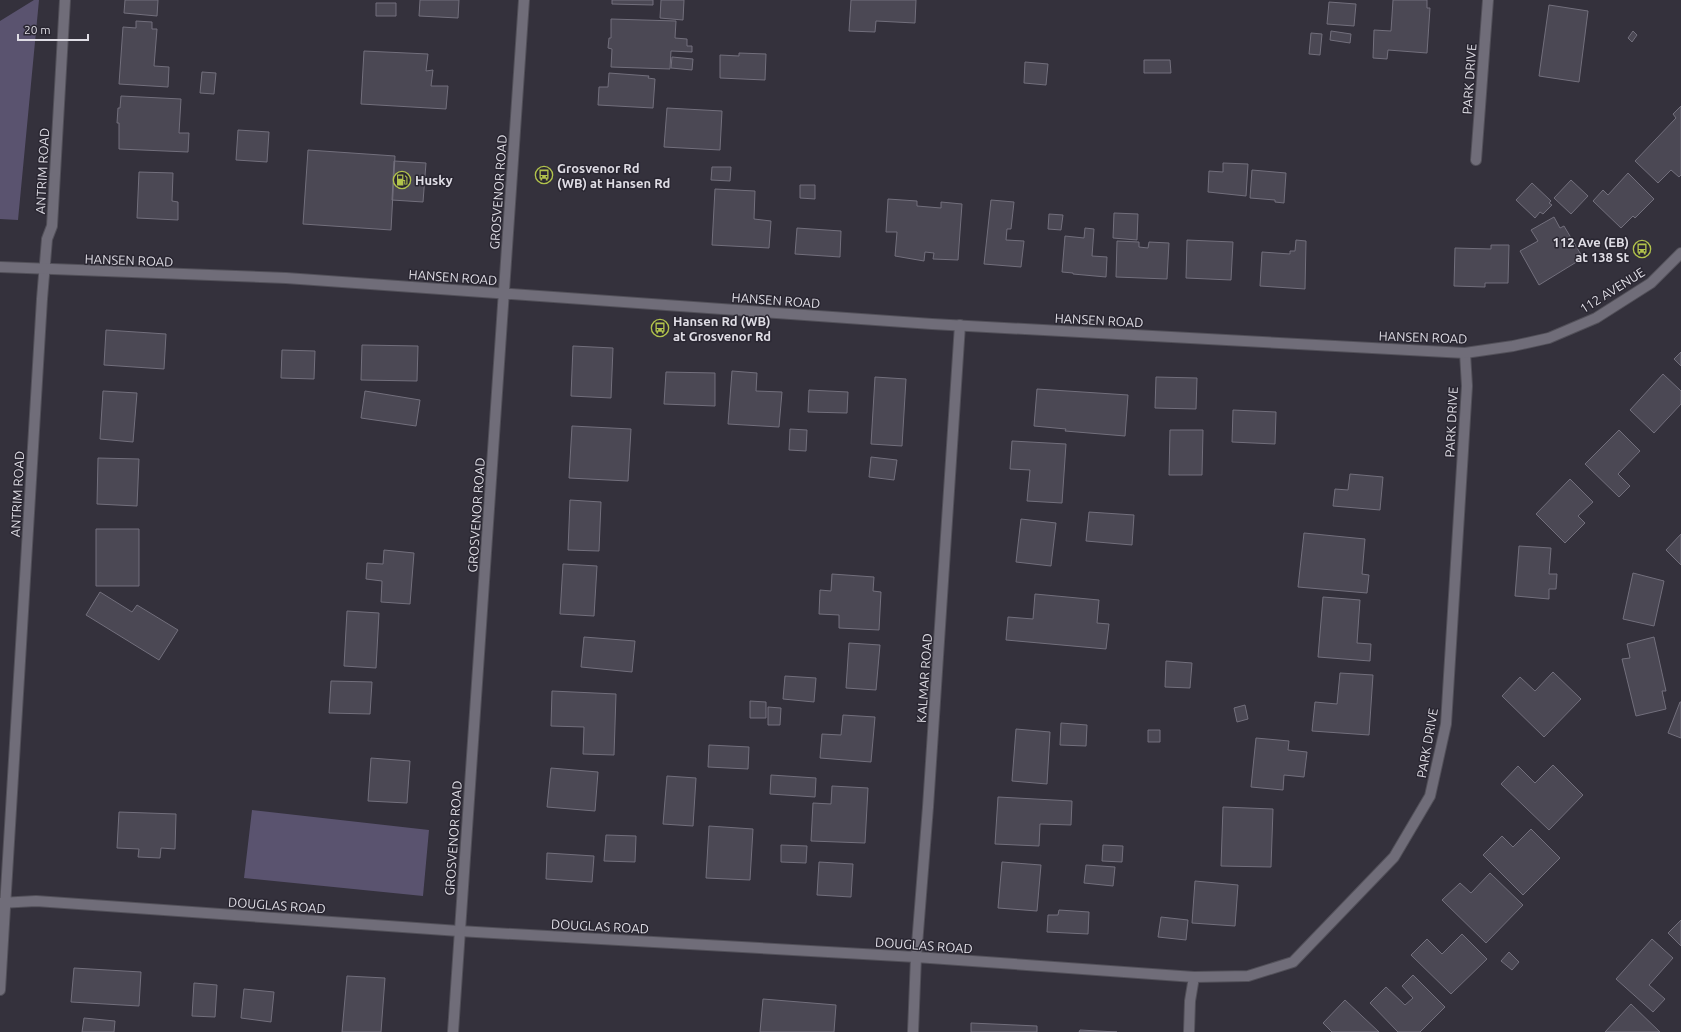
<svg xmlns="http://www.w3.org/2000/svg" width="1681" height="1032" viewBox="0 0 1681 1032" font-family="Ubuntu,sans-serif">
  <rect width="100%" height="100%" fill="#34313c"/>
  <!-- green -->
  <path fill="#5a536f" d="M34,0H39L18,220L0,219V21Z
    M252,810L429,830L423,896L244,878Z"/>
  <!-- building -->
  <path fill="#4b4854" stroke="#726f7c" d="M125,0H158L157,16L124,13Z
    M420,0H459L458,18L419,16Z
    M612,0H653V5L612,4Z
    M661,0H684L683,20L660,18Z
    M851,0H916L915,23L876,21L875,32L849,31Z
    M1393,0H1427V8H1430L1427,53L1388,50L1387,59L1373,58L1374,30L1391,31Z
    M1329,2L1356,4L1354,26L1327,24Z
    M376,3H396V16H376Z
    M1549,5L1588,11L1579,82L1539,76Z
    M611,19L676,21L675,38L687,39V46H692V52L671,51L670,69L611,67L612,49L608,48L609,38H611Z
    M136,21L152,22V29H157L154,66L169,67L168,87L119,84L123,27L136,28Z
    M1331,31L1351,34L1350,43L1330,40Z
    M1633,31L1637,35L1632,42L1628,38Z
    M1311,33L1322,34L1320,55L1309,54Z
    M364,51L428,54L426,71L433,70L431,86H448L446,109L361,104Z
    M739,53L766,54L765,80L720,78V55L739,56Z
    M672,57L693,59L692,70L671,68Z
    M1144,60H1170L1171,73H1144Z
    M1025,62L1048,64L1046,85L1024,83Z
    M202,72L216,73L214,94L200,93Z
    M609,73L649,76L648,78L655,79L653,108L598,105L599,87H608Z
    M121,96L181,99L179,133H189L188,152L119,149V123H117L118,108H120Z
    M1681,106V175L1679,177L1671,170L1658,183L1635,161L1676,118L1673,114Z
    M667,108L722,111L720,150L664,147Z
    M238,130L269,132L267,162L236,160Z
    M308,150L395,156L391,230L303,224Z
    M394,161L426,163L423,202L392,200Z
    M1223,163L1248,164L1246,196L1208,192L1209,171L1223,172Z
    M712,167H731L730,181L711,180Z
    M1252,170L1286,173L1284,203L1275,202V200L1250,198Z
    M139,172L173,173L172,201L178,202V220L137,218Z
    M1628,173L1654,199L1635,218L1633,216L1621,228L1593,201L1603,190L1608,195Z
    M1571,180L1588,196L1571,214L1554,198Z
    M1532,183L1551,201L1549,203L1552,205L1543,214L1540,212L1535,218L1516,200Z
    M800,185H815V199L800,198Z
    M715,189L755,191L754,219L771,221L769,248L712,245Z
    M888,199L917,201V206L941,208V202L962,204L958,260L933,259L934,253L925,252L924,261L895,256L897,232H886Z
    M991,200L1014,202L1011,229H1007L1006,240L1024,241L1021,267L984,264Z
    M1114,213L1138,214L1137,240L1113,238Z
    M1049,214L1063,215L1061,230L1048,229Z
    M1554,217L1560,228L1564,226L1583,258L1539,285L1520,251L1538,241L1531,230Z
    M797,228L841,231L840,257L795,254Z
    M1085,228L1094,229L1092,256L1107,257L1106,277L1073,274V273L1062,272L1065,236L1084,238Z
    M1187,240L1233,242L1231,280L1186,278Z
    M1296,240L1306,241L1305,289L1260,286L1262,252L1290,254V251H1295Z
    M1117,241L1139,242V247L1148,248L1149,242L1169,243L1167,279L1116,277Z
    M1491,245H1509L1508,283H1485V287L1454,286L1455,248L1491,249Z
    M106,330L166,334L164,369L104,365Z
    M362,345L418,346L417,381L361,380Z
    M573,346L613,348L611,398L571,396Z
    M282,350L315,351L314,379L281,378Z
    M1681,352V366L1674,359Z
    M732,371L757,373L756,391L782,392L779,427L728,424Z
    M666,372L715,373V406L664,404Z
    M1663,374L1681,391V404L1654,433L1630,410Z
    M875,377L906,379L902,446L871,444Z
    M1156,377L1197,378L1196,409L1155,408Z
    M1037,389L1128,395L1125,436L1065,431L1066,429L1034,426Z
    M809,390L848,392L847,413L808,412Z
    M103,391L137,393L133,442L100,439Z
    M365,391L420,400L416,426L361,418Z
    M1233,410L1276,412L1275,444L1232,442Z
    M572,426L631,429L628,481L569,478Z
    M790,429L807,430L806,451L789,450Z
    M1170,430H1203L1202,475H1169Z
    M1619,430L1640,451L1618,474L1630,486L1619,497L1585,464Z
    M1012,441L1066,444L1062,503L1027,501L1030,470L1010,469Z
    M871,457L897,460L894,480L869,477Z
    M98,458L139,459L137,506L97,504Z
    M1350,474L1383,477L1380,510L1333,506L1335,489L1348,490Z
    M1570,479L1593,502L1578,516L1585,523L1565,543L1536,514Z
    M570,500L601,502L599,551L568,550Z
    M1089,512L1134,515L1132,545L1086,541Z
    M1021,519L1056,523L1051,566L1016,562Z
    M96,529H139V586H96Z
    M1304,533L1365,539L1362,574L1369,575L1367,593L1298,587Z
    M1681,534V565L1666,550Z
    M1519,546L1551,548L1549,574H1557L1556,589H1549V599L1515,596Z
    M384,550L414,553L410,604L381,602L382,581L366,579L367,563L383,564Z
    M563,564L597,566L594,616L560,614Z
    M1633,573L1664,581L1654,626L1623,619Z
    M832,574L874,577L873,591L881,592L879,630L839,628V615L819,614L820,590L831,591Z
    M100,592L132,612L137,605L178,630L159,660L86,615Z
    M1035,594L1099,600L1097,623L1109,624L1106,649L1006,640L1008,617L1033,619Z
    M1323,597L1360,600L1357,643L1371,644L1370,661L1318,657Z
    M347,611L379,613L376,668L344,666Z
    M584,637L635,641L632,672L581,667Z
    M1654,637L1666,691H1662L1666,709L1636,716L1622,659L1630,658L1627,644Z
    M849,643L880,645L876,690L846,688Z
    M1166,661L1192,663L1190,688L1165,687Z
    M1553,672L1581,699L1544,737L1502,696L1520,677L1535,691Z
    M1340,673L1373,675L1369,735L1312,731L1315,702L1337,704Z
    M785,676L816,678L814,702L783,699Z
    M331,681L372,682L370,714L329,713Z
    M552,691L616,694L614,755L583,754L584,727L551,726Z
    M750,701L766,702V718H750Z
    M1680,702H1681V738L1668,733Z
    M1245,705L1248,719L1237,722L1234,708Z
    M768,707L781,708L780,725H768Z
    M843,715L875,717L871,762L820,758L822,734L841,735Z
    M1061,723L1087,725L1086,746L1060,745Z
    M1016,729L1050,732L1047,784L1012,781Z
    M1148,730H1160V742H1148Z
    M1256,738L1289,741L1288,750L1307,752L1304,777L1284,775L1283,790L1251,787Z
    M709,745L749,747L748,769L708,767Z
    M371,758L410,761L407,803L368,801Z
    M1553,765L1583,795L1549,830L1501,784L1518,766L1535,783Z
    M551,768L598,772L595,811L547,807Z
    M771,775L816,778L815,797L770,794Z
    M667,776L696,778L693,826L663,824Z
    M832,786L868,788L865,843L811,841L813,803L831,804Z
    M998,797L1072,801L1071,825L1040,824L1039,846L995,844Z
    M1223,807L1273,809L1271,867L1221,866Z
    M119,812L176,814L175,849L161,848L160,858L138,857L139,849L117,848Z
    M709,826L753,829L750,880L706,878Z
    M1531,829L1560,858L1523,895L1483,855L1502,836L1513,847Z
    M606,835L636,836L635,862L604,861Z
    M781,845L807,846L806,863L781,862Z
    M1103,845L1123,846L1122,862L1102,861Z
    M547,853L594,856L592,882L546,879Z
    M819,862L853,864L851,897L817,895Z
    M1002,862L1041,865L1037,911L998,908Z
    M1086,865L1115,867L1113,886L1084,883Z
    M1490,873L1523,905L1486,943L1442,900L1460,883L1471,893Z
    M1195,881L1238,885L1235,926L1192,923Z
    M1059,910L1089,912L1088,934L1047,932L1048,915H1058Z
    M1161,917L1188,920L1186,940L1158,937Z
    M1681,920V946L1668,933Z
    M1462,934L1487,959L1451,994L1411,955L1427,939L1442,954Z
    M1652,939L1673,958L1649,985L1665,999L1653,1012L1616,979Z
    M1509,952L1519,962L1512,970L1501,961Z
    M74,968L141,972L139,1006L71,1002Z
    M1413,975L1445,1007L1420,1032H1398L1370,1003L1386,987L1405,1005L1413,998L1402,986Z
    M347,976L385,978L381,1032H342Z
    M194,983L217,985L215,1017L192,1016Z
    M244,989L274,992L271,1022L241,1018Z
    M763,999L836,1005L834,1032H760Z
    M1345,1000L1379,1032H1332L1323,1023Z
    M1631,1004L1660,1032H1605Z
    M84,1018L115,1021L114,1032H82Z
    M971,1023L1037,1026V1032H971Z
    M1080,1030L1117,1032H1079Z"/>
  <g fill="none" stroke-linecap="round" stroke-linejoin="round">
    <defs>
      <path id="street" d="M1476,160L1488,0
        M0,903L36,901L459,931L916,957L1194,977L1248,976L1293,962L1394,857L1430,796L1446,724L1467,386L1465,353
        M0,990L42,299L47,239L52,226L65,0
        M913,1032L916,957L928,807L960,325
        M1189,1032L1190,1001L1194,977"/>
      <path id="secondary" d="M0,267L286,278L932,324L1465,353L1513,346L1549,338L1596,318L1651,283L1681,253
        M453,1032L524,0"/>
    </defs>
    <!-- street casing -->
    <use href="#street" stroke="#525059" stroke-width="12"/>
    <!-- secondary casing -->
    <use href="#secondary" stroke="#525059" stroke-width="12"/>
    <!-- street -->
    <use href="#street" stroke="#706d79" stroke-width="10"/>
    <!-- secondary -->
    <use href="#secondary" stroke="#706d79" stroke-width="10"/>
  </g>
  <!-- icons -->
  <defs>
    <symbol id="bus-ring" viewBox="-11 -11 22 22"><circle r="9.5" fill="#2a2732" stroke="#b2c34c" stroke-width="1.5"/><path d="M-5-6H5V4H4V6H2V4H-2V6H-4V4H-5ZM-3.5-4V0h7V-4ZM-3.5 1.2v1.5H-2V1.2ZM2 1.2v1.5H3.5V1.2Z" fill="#b2c34c"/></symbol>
    <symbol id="fuel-ring" viewBox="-11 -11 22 22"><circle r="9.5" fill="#2a2732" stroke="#b2c34c" stroke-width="1.5"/><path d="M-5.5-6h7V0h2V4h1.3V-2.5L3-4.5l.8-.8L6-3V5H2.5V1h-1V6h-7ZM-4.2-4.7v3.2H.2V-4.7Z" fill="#b2c34c"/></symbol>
  </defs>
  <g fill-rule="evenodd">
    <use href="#bus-ring" x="534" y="165" width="20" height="20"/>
    <use href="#fuel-ring" x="392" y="170" width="20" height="20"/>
    <use href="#bus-ring" x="1632" y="239" width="20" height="20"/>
    <use href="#bus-ring" x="650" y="318" width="20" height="20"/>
  </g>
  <g text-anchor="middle" stroke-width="3" stroke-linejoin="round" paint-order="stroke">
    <!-- street labels -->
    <g font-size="13" fill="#dfdde5" stroke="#2a2732">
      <text transform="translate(1469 79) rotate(-86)" y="5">PARK DRIVE</text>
      <text transform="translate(42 171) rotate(-87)" y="5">ANTRIM ROAD</text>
      <text transform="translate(498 192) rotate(-86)" y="5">GROSVENOR ROAD</text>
      <text transform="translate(129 260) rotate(2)" y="5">HANSEN ROAD</text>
      <text transform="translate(453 277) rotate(4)" y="5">HANSEN ROAD</text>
      <text transform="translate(1612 290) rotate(-32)" y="5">112 AVENUE</text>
      <text transform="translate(776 300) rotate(4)" y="5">HANSEN ROAD</text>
      <text transform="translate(1099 320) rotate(3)" y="5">HANSEN ROAD</text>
      <text transform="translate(1423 337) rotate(2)" y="5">HANSEN ROAD</text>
      <text transform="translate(1451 422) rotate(-87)" y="5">PARK DRIVE</text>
      <text transform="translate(17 494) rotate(-87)" y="5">ANTRIM ROAD</text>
      <text transform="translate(476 515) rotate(-86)" y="5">GROSVENOR ROAD</text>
      <text transform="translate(924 678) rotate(-86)" y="5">KALMAR ROAD</text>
      <text transform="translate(1427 743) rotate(-80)" y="5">PARK DRIVE</text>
      <text transform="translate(453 838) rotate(-86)" y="5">GROSVENOR ROAD</text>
      <text transform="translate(277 905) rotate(4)" y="5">DOUGLAS ROAD</text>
      <text transform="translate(600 926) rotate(3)" y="5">DOUGLAS ROAD</text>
      <text transform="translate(924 945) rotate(4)" y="5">DOUGLAS ROAD</text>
    </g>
    <!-- poi labels -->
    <g font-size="13" font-weight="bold" fill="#dfdde5" stroke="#2a2732" text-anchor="start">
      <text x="557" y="173">Grosvenor Rd<tspan x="557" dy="15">(WB) at Hansen Rd</tspan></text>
      <text x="415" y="185">Husky</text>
      <text x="1629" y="247" text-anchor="end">112 Ave (EB)<tspan x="1629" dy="15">at 138 St</tspan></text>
      <text x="673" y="326">Hansen Rd (WB)<tspan x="673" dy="15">at Grosvenor Rd</tspan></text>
    </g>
  </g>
  <!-- scale -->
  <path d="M18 34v6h70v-6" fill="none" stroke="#dfdde5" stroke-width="2"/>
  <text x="24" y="34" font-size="12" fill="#dfdde5" stroke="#2a2732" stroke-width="3" paint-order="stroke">20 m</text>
</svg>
